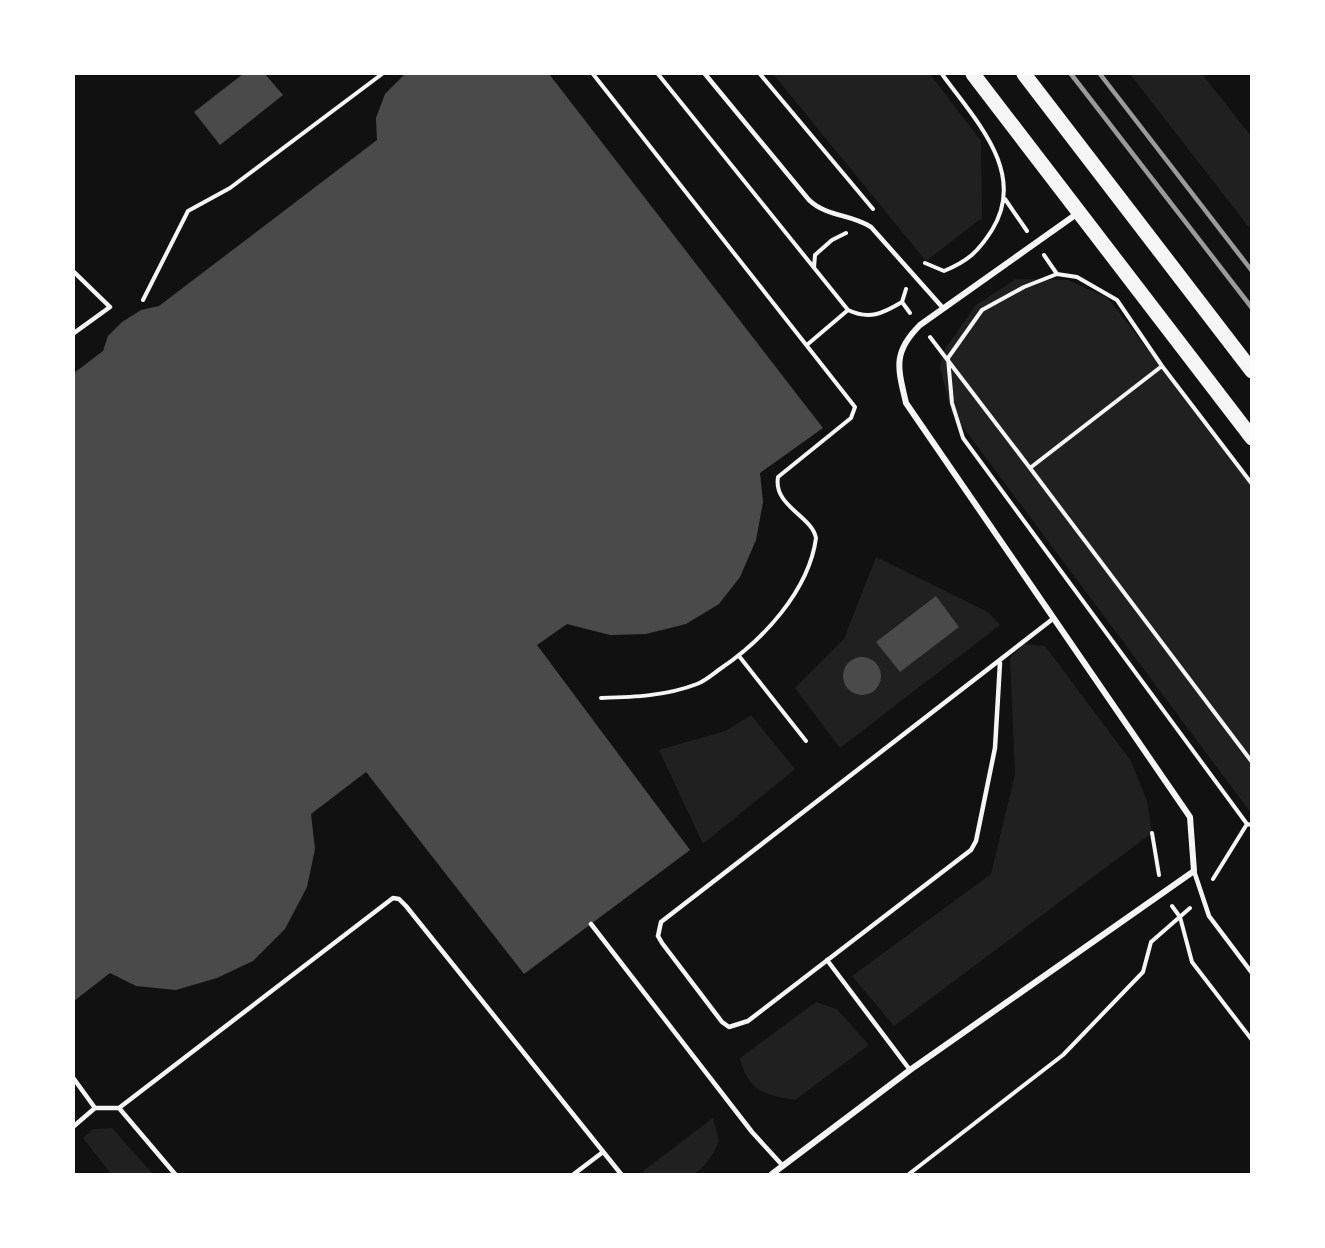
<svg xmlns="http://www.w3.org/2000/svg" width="1325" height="1248" viewBox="0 0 1325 1248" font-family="'Sofia Sans Condensed',sans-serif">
  <rect width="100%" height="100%" fill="#111"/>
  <!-- green -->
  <path fill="#202020" d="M773,74H930L981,141L982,218L926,261Z
    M1130,74H1202L1251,136V230Z
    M1016,279L1068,280L1108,298L1251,484V813L951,411L940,367L943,352L976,305Z
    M876,557L988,612L1000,625L840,748L795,688L844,639Z
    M1024,644L1045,646L1131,761L1147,801L1152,833L894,1026L852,976L991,874L1015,774L1010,658Z
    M751,715L795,769L703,844L659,750L725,731Z
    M816,1002L837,1009L869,1045L795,1100C764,1095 748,1091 740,1058Z
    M713,1118L719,1141C699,1185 688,1175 645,1174L643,1171Z
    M112,1128L153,1174H111L83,1138L93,1129Z"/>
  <!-- building -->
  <path fill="#4a4a4a" d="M243,74H265L283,95L220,145L194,112Z
    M405,74H549L823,428L760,473L763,502L756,540L740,577L719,604L686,624L646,634L610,635L567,624L537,645L690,850L524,974L366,772L311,814L315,849L307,887L285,929L253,961L217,978L176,990L136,986L110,973L74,1001V373L103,351L108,336L122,322L141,310L159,306L377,140L376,118L385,94Z
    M936,596L959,627L900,672L876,642Z
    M843 676a19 19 0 1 1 38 0a19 19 0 1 1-38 0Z"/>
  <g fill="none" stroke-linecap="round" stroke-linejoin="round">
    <!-- path -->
    <path stroke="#f5f5f5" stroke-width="4" d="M593,74L855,407L851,418L778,477C773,506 812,516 816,538C809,591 762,641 720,669C713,674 705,681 697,684C666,696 634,697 601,698
      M658,74L848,310
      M760,74L873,209
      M1005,199L1027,231
      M1044,255L1057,274
      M925,263L944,271C968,261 978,252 992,230C1028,172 974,119 942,74
      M814,268L815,255L832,240L846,233
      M143,300L188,211L230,188L382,74
      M902,302L906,289
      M930,337L1030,468L1162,366
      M808,344L848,310C869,320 882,314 902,302L910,313
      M1030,468L1252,762
      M1252,484L1162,366L1117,300L1077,277L1057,274L1024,287L982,310L948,358L952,403L963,438L1247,824L1252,825
      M739,656L806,741
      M1152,833L1159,875
      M1213,879L1247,824
      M1172,906L1180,917L1192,962L1252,1040
      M909,1174L1063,1055L1143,972L1151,942L1190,908"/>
    <!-- service -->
    <path stroke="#f5f5f5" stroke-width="4.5" d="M705,74L809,200C827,217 851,214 871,227L943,308
      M74,272L110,307L74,333
      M1000,663L995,748L976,841L971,850L748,1021L729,1027L722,1022L662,943L658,936L661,922L1054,618
      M1194,871L1209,916L1252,973
      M591,924L752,1132L783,1166
      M827,960L910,1070
      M74,1079L95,1108
      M119,1108L175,1174
      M74,1126L95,1108H119L393,898L399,899L406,906L621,1174
      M574,1174L603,1152"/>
    <!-- minor -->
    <path stroke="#f5f5f5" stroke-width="6" d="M772,1174L910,1070L1194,871L1190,817L906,403C898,368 892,353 920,325L1078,213"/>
    <!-- primary -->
    <path stroke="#f5f5f5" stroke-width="15" d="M973,74L1252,438
      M1024,74L1252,371"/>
    <!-- rail -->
    <path stroke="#9a9a9a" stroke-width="4.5" d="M1071,74L1252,308
      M1100,74L1252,271"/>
  </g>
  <!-- border -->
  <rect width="1325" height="1248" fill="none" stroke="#ffffff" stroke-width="150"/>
</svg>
